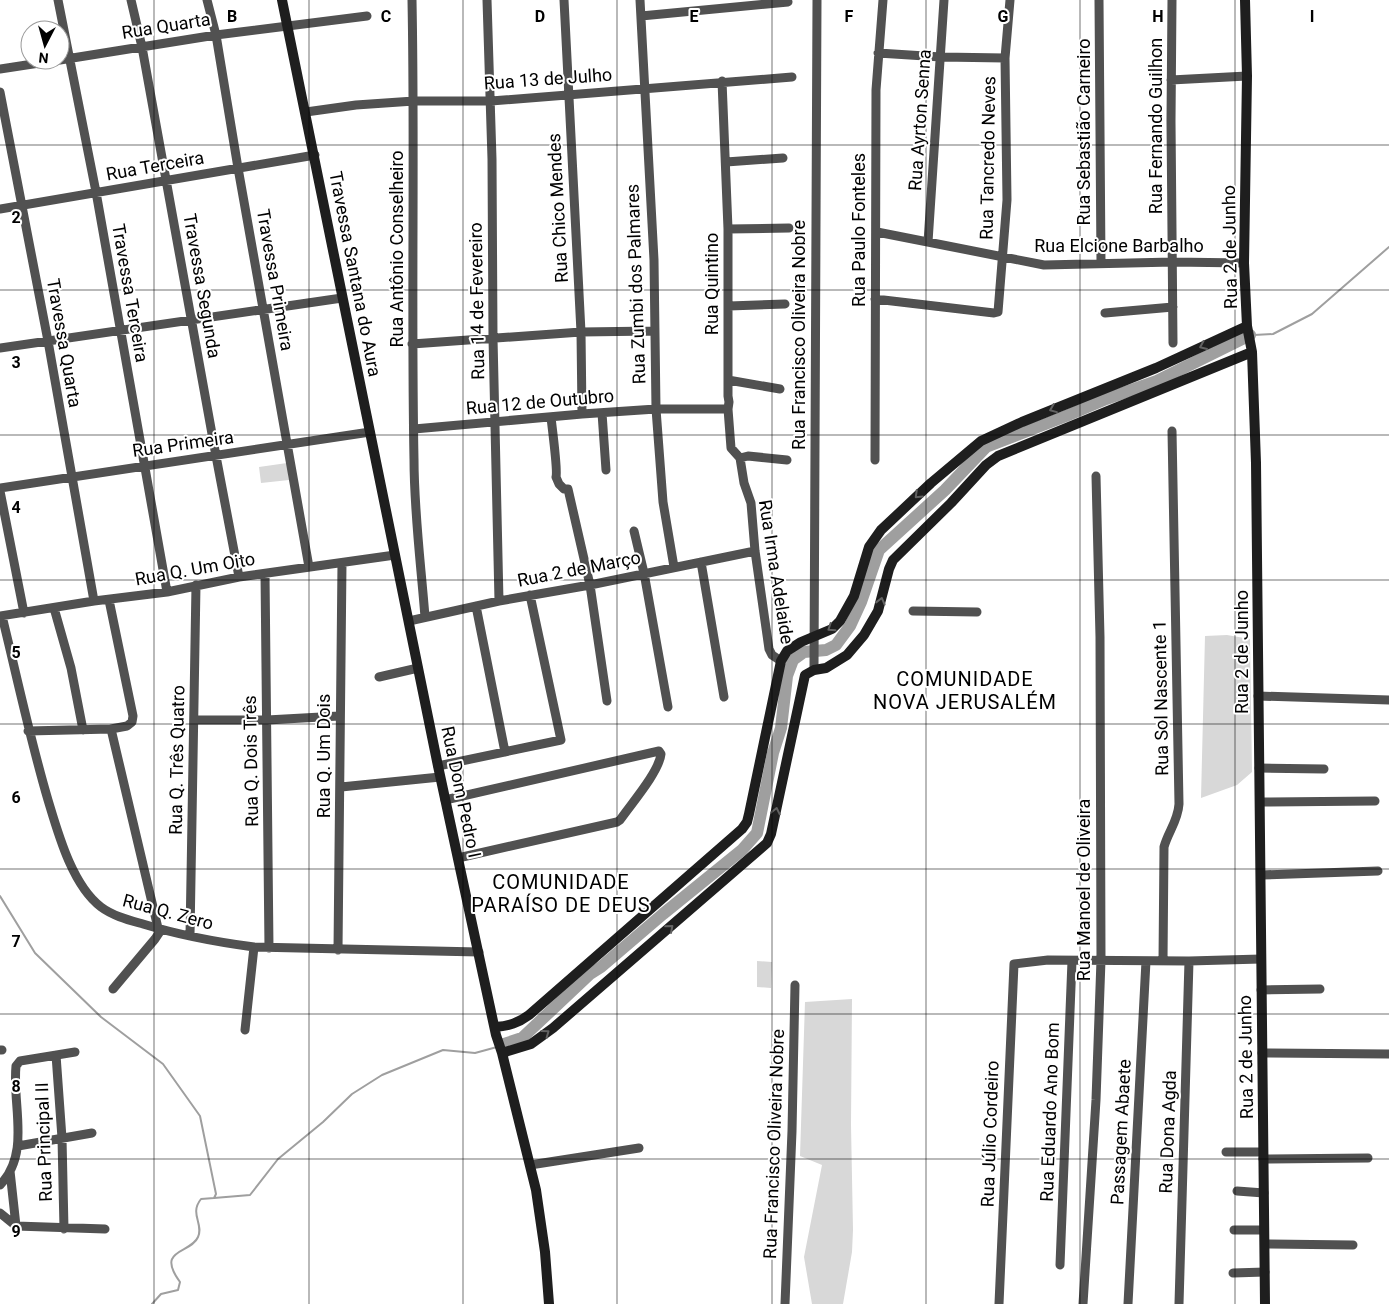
<svg xmlns="http://www.w3.org/2000/svg" width="1389" height="1304" viewBox="0 0 1389 1304" font-family="Roboto,sans-serif">
  <rect width="100%" height="100%" fill="#fff"/>
  <!-- green -->
  <path fill="#d8d8d8" d="M287,463L289,480L261,483L259,467Z
    M1227,635L1250,639L1252,772L1237,785L1201,798L1205,636Z
    M757,961L772,962L771,988L757,987Z
    M852,999L851,1125L853,1230L852,1252L843,1304H812L804,1257L822,1165L800,1156L805,1002Z"/>
  <g fill="none" stroke-linecap="round" stroke-linejoin="round">
    <!-- stream -->
    <path stroke="#9f9f9f" stroke-width="2" d="M1254,335L1273,334L1312,314L1389,247
      M0,896L35,953L101,1017L163,1064L200,1116L216,1194L214,1198L201,1199C189,1214 204,1224 198,1237C191,1254 155,1248 180,1282L178,1290L161,1294L152,1304
      M214,1198L250,1195L278,1159L323,1122L352,1094L382,1075L443,1050L475,1053L497,1047"/>
    <!-- river -->
    <path stroke="#9f9f9f" stroke-width="12" d="M501,1045L522,1038L590,974L601,967L663,914L742,850L757,833L773,753L781,728L787,676L793,660L804,652L826,650L836,645L850,626L861,602L879,550L945,490L986,447L1066,416L1106,399L1157,381L1250,335"/>
    <!-- street -->
    <path stroke="#515151" stroke-width="9" d="M58,0L96,192L167,592
      M131,0L142,47L216,456L239,577
      M207,0L216,35L238,168L309,567
      M412,0C415,153 411,306 414,459C414,512 421,565 425,617
      M487,0L492,159L493,338L499,601
      M564,0L581,332L582,414
      M640,0L654,260L656,409L663,502L674,567
      M1099,0L1101,263
      M1172,0L1171,121L1173,343
      M641,16L788,2
      M878,53L941,57L1005,58
      M60,60L216,35L367,16
      M0,69L59,60
      M1171,80L1247,76
      M722,81L728,229V396L729,402L728,409L731,448L740,458L744,483L751,503L755,551L769,649L772,655L781,661
      M0,92L48,341L94,601
      M306,112L356,105L414,101H491L792,77
      M726,162L783,158
      M0,209L315,155
      M728,229L789,228
      M877,232L1044,265L1173,262L1244,263
      M928,242L944,0
      M875,299L994,313L998,312L1007,200L1005,58L1010,0
      M729,306L785,304
      M1105,313L1173,307
      M412,344L581,332L654,331
      M0,348L342,298
      M728,380L780,389
      M602,413L606,470
      M551,417C552,428 558,470 556,477L559,484L564,489H568L590,585L607,701
      M414,429L582,414L656,409H728
      M740,458L748,456L787,460
      M875,460L876,90L883,0
      M0,488L370,432
      M0,491L24,613
      M634,531L644,573L668,707
      M701,562L724,697
      M265,574L269,948
      M476,606L505,752
      M54,608L71,668L83,730
      M913,611L977,612
      M0,616L94,601L167,592L239,577L395,555
      M2,616C17,677 30,739 48,800C58,833 72,885 101,907C113,916 129,920 143,924C179,935 216,942 254,947L479,952
      M409,621L499,601L590,585L755,551
      M814,670L817,0
      M379,677L418,668
      M1258,696L1389,700
      M195,720H267L339,716
      M111,729L158,928
      M28,731L111,729L127,726L132,722L133,716L109,600
      M438,766L561,740L530,595
      M1259,768L1324,769
      M341,787L440,777
      M445,800L659,751L661,754C659,772 631,804 620,820L617,822L458,858
      M1260,802L1375,801
      M1261,875L1378,871
      M190,936L196,585
      M338,950L342,563
      M1163,961L1164,847C1168,832 1178,821 1179,804L1172,431
      M113,989L155,939L161,930
      M1261,990L1320,989
      M245,1030L254,947
      M0,1050H2
      M1262,1053L1388,1054
      M56,1055L62,1138L64,1229
      M18,1146L92,1133
      M1226,1152H1263
      M1263,1159L1368,1158
      M530,1165L639,1148
      M10,1171L16,1226
      M0,1185C31,1153 12,1106 16,1066L20,1061L75,1052
      M1237,1191L1264,1193
      M0,1213L16,1226
      M16,1226L105,1229
      M1234,1230H1264
      M1265,1244L1353,1245
      M1060,1265L1072,961
      M1233,1273L1265,1272
      M785,1304L792,1131L795,985
      M999,1304L1014,964L1048,960L1189,961L1261,959
      M1083,1304L1096,1100L1101,960L1100,637L1096,476
      M1128,1304L1146,961
      M1179,1304L1189,961"/>
    <!-- secondary -->
    <path stroke="#1e1e1e" stroke-width="10" d="M282,0L438,766L496,1035L502,1053L536,1190L545,1252L549,1304
      M1245,0L1247,76L1244,263L1247,326L1252,352L1256,463L1265,1304
      M495,1027C509,1026 518,1023 529,1015L742,829L747,822L749,814L781,661L787,651L801,642L832,629L840,621L854,596L869,547L881,530L931,483L981,441L1022,422L1156,368L1247,326
      M502,1053L531,1044L553,1028L767,843L771,834L805,675L814,670L826,668L847,655L864,635L878,611L889,569L893,560L951,503L986,465L998,456L1252,352"/>
  </g>
  <!-- one-way arrows -->
  <defs><path id="oneway-chevron" d="M-2-3.5L2.5 0L-2 3.5" fill="none" stroke-width="1.6" stroke-linecap="round" stroke-linejoin="round" transform="scale(1.25)"/></defs>
  <g stroke="#626262">
    <use href="#oneway-chevron" transform="translate(1203 346) rotate(156)"/>
    <use href="#oneway-chevron" transform="translate(1053 409) rotate(158)"/>
    <use href="#oneway-chevron" transform="translate(918 495) rotate(136)"/>
    <use href="#oneway-chevron" transform="translate(881 601) rotate(-76)"/>
    <use href="#oneway-chevron" transform="translate(831 628) rotate(146)"/>
    <use href="#oneway-chevron" transform="translate(776 811) rotate(-78)"/>
    <use href="#oneway-chevron" transform="translate(670 928) rotate(-41)"/>
    <use href="#oneway-chevron" transform="translate(546 1033) rotate(-36)"/>
  </g>
  <!-- grid -->
  <path fill="none" stroke="#000" stroke-width="1" stroke-opacity="0.55" d="M154,0V1304M309,0V1304M463,0V1304M617,0V1304M772,0V1304M926,0V1304M1080,0V1304M1235,0V1304M0,145H1389M0,290H1389M0,435H1389M0,580H1389M0,724H1389M0,869H1389M0,1014H1389M0,1159H1389"/>
  <g text-anchor="middle" stroke-width="4" stroke-linejoin="round" paint-order="stroke">
    <!-- street labels -->
    <g font-size="18" fill="#000" stroke="#fff">
      <text transform="translate(166 26) rotate(-9)" y="6">Rua Quarta</text>
      <text transform="translate(548 79) rotate(-4)" y="6">Rua 13 de Julho</text>
      <text transform="translate(920 120) rotate(-86)" y="6">Rua Ayrton Senna</text>
      <text transform="translate(1156 126) rotate(-90)" y="6">Rua Fernando Guilhon</text>
      <text transform="translate(1084 132) rotate(-90)" y="6">Rua Sebastião Carneiro</text>
      <text transform="translate(988 158) rotate(-89)" y="6">Rua Tancredo Neves</text>
      <text transform="translate(155 166) rotate(-10)" y="6">Rua Terceira</text>
      <text transform="translate(558 208) rotate(-93)" y="6">Rua Chico Mendes</text>
      <text transform="translate(859 230) rotate(-90)" y="6">Rua Paulo Fonteles</text>
      <text x="1119" y="252">Rua Elcione Barbalho</text>
      <text transform="translate(1230 247) rotate(-91)" y="6">Rua 2 de Junho</text>
      <text transform="translate(397 249) rotate(-90)" y="6">Rua Antônio Conselheiro</text>
      <text transform="translate(355 274) rotate(79)" y="6">Travessa Santana do Aura</text>
      <text transform="translate(275 280) rotate(80)" y="6">Travessa Primeira</text>
      <text transform="translate(636 284) rotate(-92)" y="6">Rua Zumbi dos Palmares</text>
      <text transform="translate(712 284) rotate(-90)" y="6">Rua Quintino</text>
      <text transform="translate(202 286) rotate(80)" y="6">Travessa Segunda</text>
      <text transform="translate(130 293) rotate(80)" y="6">Travessa Terceira</text>
      <text transform="translate(477 301) rotate(-91)" y="6">Rua 14 de Fevereiro</text>
      <text transform="translate(799 335) rotate(-90)" y="6">Rua Francisco Oliveira Nobre</text>
      <text transform="translate(64 343) rotate(80)" y="6">Travessa Quarta</text>
      <text transform="translate(540 402) rotate(-5)" y="6">Rua 12 de Outubro</text>
      <text transform="translate(183 444) rotate(-8)" y="6">Rua Primeira</text>
      <text transform="translate(195 569) rotate(-10)" y="6">Rua Q. Um Oito</text>
      <text transform="translate(579 569) rotate(-11)" y="6">Rua 2 de Março</text>
      <text transform="translate(776 572) rotate(81)" y="6">Rua Irma Adelaide</text>
      <text transform="translate(1242 652) rotate(-90)" y="6">Rua 2 de Junho</text>
      <text transform="translate(1161 698) rotate(-91)" y="6">Rua Sol Nascente 1</text>
      <text transform="translate(324 756) rotate(-90)" y="6">Rua Q. Um Dois</text>
      <text transform="translate(177 760) rotate(-89)" y="6">Rua Q. Três Quatro</text>
      <text transform="translate(251 761) rotate(-91)" y="6">Rua Q. Dois Três</text>
      <text transform="translate(461 792) rotate(78)" y="6">Rua Dom Pedro I</text>
      <text transform="translate(1084 890) rotate(-90)" y="6">Rua Manoel de Oliveira</text>
      <text transform="translate(168 912) rotate(15)" y="6">Rua Q. Zero</text>
      <text transform="translate(1246 1057) rotate(-91)" y="6">Rua 2 de Junho</text>
      <text transform="translate(1050 1112) rotate(-88)" y="6">Rua Eduardo Ano Bom</text>
      <text transform="translate(1121 1132) rotate(-87)" y="6">Passagem Abaete</text>
      <text transform="translate(1168 1132) rotate(-88)" y="6">Rua Dona Agda</text>
      <text transform="translate(990 1134) rotate(-88)" y="6">Rua Júlio Cordeiro</text>
      <text transform="translate(44 1142) rotate(-92)" y="6">Rua Principal II</text>
      <text transform="translate(774 1144) rotate(-88)" y="6">Rua Francisco Oliveira Nobre</text>
    </g>
    <!-- quarter labels -->
    <g font-size="20" letter-spacing="1" fill="#000" stroke="#fff">
      <text x="965" y="686">COMUNIDADE<tspan x="965" dy="23">NOVA JERUSALÉM</tspan></text>
      <text x="561" y="889">COMUNIDADE<tspan x="561" dy="23">PARAÍSO DE DEUS</tspan></text>
    </g>
  </g>
  <g font-size="16" text-anchor="middle" font-weight="bold" fill="#000" stroke="#fff" stroke-width="4" stroke-linejoin="round" paint-order="stroke">
    <text x="232" y="22">B</text>
    <text x="386" y="22">C</text>
    <text x="540" y="22">D</text>
    <text x="694" y="22">E</text>
    <text x="849" y="22">F</text>
    <text x="1003" y="22">G</text>
    <text x="1158" y="22">H</text>
    <text x="1312" y="22">I</text>
    <text x="16" y="223">2</text>
    <text x="16" y="368">3</text>
    <text x="16" y="513">4</text>
    <text x="16" y="658">5</text>
    <text x="16" y="803">6</text>
    <text x="16" y="947">7</text>
    <text x="16" y="1092">8</text>
    <text x="16" y="1237">9</text>
  </g>
  <!-- north arrow -->
  <g transform="translate(45 45) rotate(186)"><circle r="24" fill="#ffffff" stroke="#999999"/>
  <path d="M0-4L9 19L0 12L-9 19Z" fill="#000000"/>
  <text y="-8" font-size="14" font-weight="bold" text-anchor="middle" fill="#000000">N</text>
  </g>
</svg>
